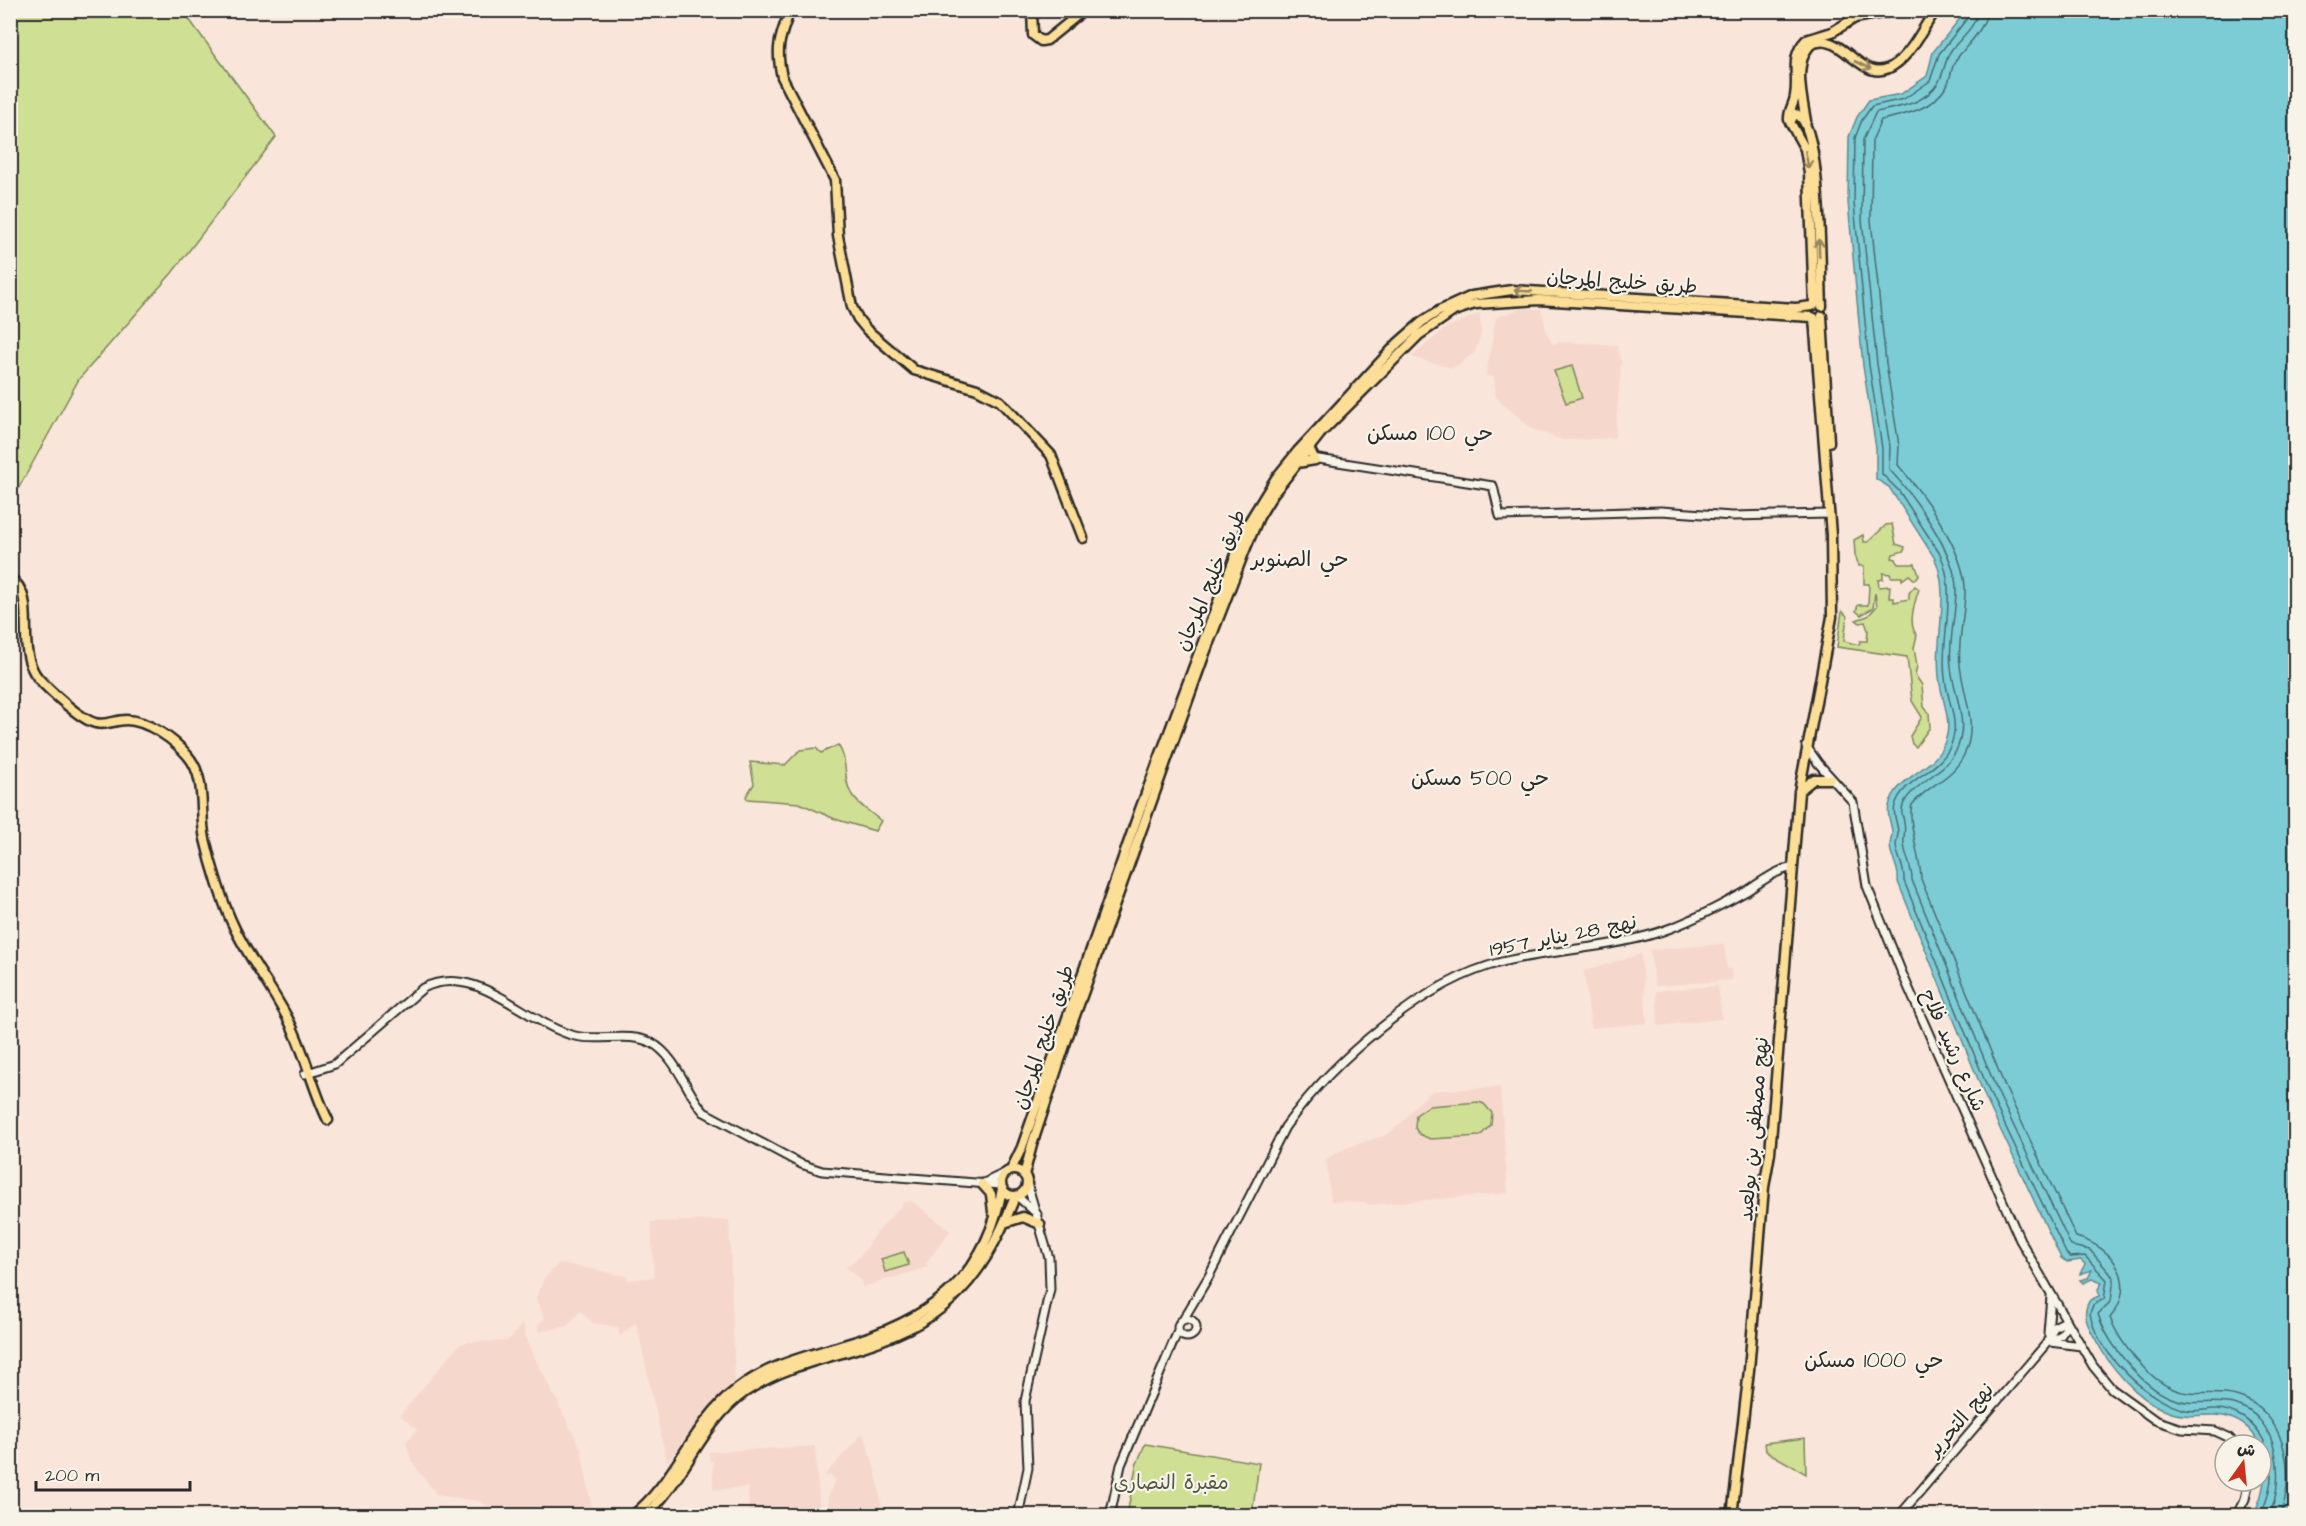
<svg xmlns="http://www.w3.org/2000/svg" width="2306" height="1526" viewBox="0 0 2306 1526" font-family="'Architects Daughter','Playpen Sans Arabic',sans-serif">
  <rect width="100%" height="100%" fill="#f9e5d9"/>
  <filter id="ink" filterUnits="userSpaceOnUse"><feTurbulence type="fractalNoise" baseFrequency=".0167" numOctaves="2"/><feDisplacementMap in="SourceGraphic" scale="12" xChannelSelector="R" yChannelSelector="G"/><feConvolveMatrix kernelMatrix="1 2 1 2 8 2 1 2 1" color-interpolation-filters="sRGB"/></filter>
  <g filter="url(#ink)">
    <!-- built -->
    <path fill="#f6d7cc" d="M1523,308L1541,309L1547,334L1553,344L1560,342L1617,345L1621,362L1615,438L1562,440L1532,429L1496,397L1494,377L1486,375L1496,317Z
      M1480,313L1481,334L1475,352L1458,365L1452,368L1411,357L1446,328Z
      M1724,944L1727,969H1731L1732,980L1655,986L1650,950Z
      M1641,954L1647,1023L1591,1028L1584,971Z
      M1718,986L1722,1019L1658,1026L1656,991Z
      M1500,1087L1508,1193L1370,1205L1365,1202L1331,1201L1326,1159L1346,1148L1386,1135L1401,1124L1416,1105L1432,1091Z
      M912,1201L950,1231L926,1263L928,1267L862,1287V1282L846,1267L859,1257L869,1245L868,1243L904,1202Z
      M729,1220L735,1381L730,1384L732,1389L698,1421L667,1462L636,1322L620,1336L618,1327L593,1323L580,1311L568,1326L538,1332V1325L545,1318L536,1298L544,1279L559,1263L626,1276L629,1280L654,1277L651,1222Z
      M523,1323L526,1340L581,1449L593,1515H498L497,1512L479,1501L437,1495L412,1462L406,1442L417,1430L400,1415L459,1345L467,1342L506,1341L511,1338Z
      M863,1433L876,1473L883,1515H828V1496L835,1480L831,1476H824Z
      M815,1446L820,1515H741L749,1511L748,1487L713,1490V1461H710L709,1452Z"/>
    <!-- green -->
    <path fill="#cfdf93" stroke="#7d855f" stroke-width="1.5" d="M11,10L183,11L276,137L172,273L79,379L11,502Z
      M1572,366L1582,398L1566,403L1554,371Z
      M1892,524L1896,544L1905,547L1904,551L1893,554L1892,558L1896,559L1898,564H1915L1919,575L1915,580L1909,575L1902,580V577H1891L1890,574L1883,573V579L1878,580L1879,587L1890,586L1889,598H1894V602L1909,599V593L1915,586L1919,589C1915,601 1907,625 1917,635L1914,648L1917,666L1915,675L1922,685L1924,707L1929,713L1930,727L1916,747L1912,744L1910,736L1922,717L1912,701L1907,657L1837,647L1842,611L1847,616L1844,641L1859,645L1860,641H1867L1868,630L1865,622L1860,623L1856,620L1868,616L1877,606L1875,593L1873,608L1861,615L1856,611L1858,605H1868L1869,584H1864V566H1859L1855,555L1854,540L1863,535L1864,542H1868L1886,525Z
      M838,745C849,760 842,780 852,795C858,805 872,813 881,821L875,831L835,819L799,803L747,799L746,796L754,784L750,762L785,765L800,750L816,748L821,753Z
      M1479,1102L1484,1104L1492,1113L1491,1125L1480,1136L1430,1139L1419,1134L1415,1128L1416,1115L1429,1106Z
      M904,1252L909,1265L885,1272L881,1259Z
      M1805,1438L1806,1474L1766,1451L1765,1443Z
      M1145,1444L1259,1463L1252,1515H1127L1136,1466Z"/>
    <!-- water -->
    <path fill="#7bccd6" stroke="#5b8c92" stroke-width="1.5" d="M1966,11H2295V1515H2253C2271,1483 2271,1433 2231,1418C2211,1410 2190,1422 2164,1410C2137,1398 2110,1367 2097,1342C2089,1328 2080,1315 2090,1300L2099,1296L2098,1289L2102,1283L2092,1279L2083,1283L2080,1280L2088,1278L2092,1270L2080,1274L2085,1264L2081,1260L2067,1262L2061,1258L1986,1099L1898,882C1900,868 1891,859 1890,846C1890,842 1892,837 1892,833C1892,823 1886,816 1889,806C1896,776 1931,772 1943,746C1953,726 1945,709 1941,689C1931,646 1953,595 1934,557L1889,487L1876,479V448L1863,366L1848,202L1849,137L1857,117L1869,100L1901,94L1927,76L1933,52Z"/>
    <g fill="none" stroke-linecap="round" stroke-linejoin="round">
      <!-- shore -->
      <path stroke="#4b6b6f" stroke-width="1.5" d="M1970,10L1969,16L1939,54L1930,81L1904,99L1872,106L1862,120L1855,138L1854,203L1869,365L1882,448V474L1899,491L1940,554C1959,594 1938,642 1946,685C1950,707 1960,725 1950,747C1938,773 1902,779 1895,806C1892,815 1898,823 1898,833C1898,837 1896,842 1896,846C1898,859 1905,868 1904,881L1991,1096L2066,1253L2070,1257L2085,1256L2107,1280L2104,1299L2093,1305L2090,1313C2095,1351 2149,1403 2186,1410C2195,1412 2203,1410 2213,1409C2235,1408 2254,1422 2264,1441L2262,1451L2269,1457C2275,1477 2269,1497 2260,1516
        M1978,10C1977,25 1961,38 1952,49C1944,60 1945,72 1938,83C1924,105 1898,107 1876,112L1863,140L1862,220L1877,364L1890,447L1889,469C1913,495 1957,554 1956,590C1956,616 1948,641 1951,667C1954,696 1970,722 1956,751C1945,773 1903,789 1902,810C1901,814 1904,818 1904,823C1906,830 1903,838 1904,845C1906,858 1912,867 1912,880L1998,1093L2071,1246L2090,1250L2114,1278L2111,1301L2098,1314C2107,1343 2142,1387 2171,1398C2192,1407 2212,1399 2234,1404C2279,1416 2286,1479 2269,1516
        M1987,10C1986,28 1968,44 1958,57C1950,66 1952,78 1946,87C1932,110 1904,115 1881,120L1872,141L1871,220L1886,363L1899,446L1898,465C1923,494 1963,548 1965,587C1966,613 1957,639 1960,665C1963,696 1979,724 1964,755C1952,780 1927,785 1912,805C1907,820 1921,861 1921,879L2006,1089L2076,1237C2114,1247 2139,1283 2110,1318C2120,1343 2147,1378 2173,1389C2193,1398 2215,1390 2236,1396C2285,1408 2298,1476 2279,1516"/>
      <defs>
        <path id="minor" d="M1312,458L1493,486L1500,516L1661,511L1732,516L1829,514
          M1806,746L1818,763L1853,802L1867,886L1902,973L2020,1240L2093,1366L2112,1389L2155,1420L2182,1429L2215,1431L2228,1437L2236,1445
          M305,1074L335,1064L423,988C477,961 526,1024 575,1036C600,1042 629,1031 652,1043C677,1057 686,1092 704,1112L801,1164L822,1171L1001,1185
          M984,1183L1007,1172
          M1017,1196L1037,1214
          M1178 1328a9 9 0 1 1 18 0a9 9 0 1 1-18 0Z
          M1183,1320L1209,1276L1285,1127C1332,1062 1423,981 1502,962C1559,948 1616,949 1671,928C1697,918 1722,905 1745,892C1759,884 1777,868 1793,868
          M2048,1333L2051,1296
          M2051,1341L2061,1335L2068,1325
          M2050,1342L2081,1346
          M1018,1516L1028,1468L1025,1401L1050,1289L1049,1258L1027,1183
          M1110,1516L1121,1465L1178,1331
          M1899,1516L2046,1344L2054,1327L2066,1321
          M2236,1516L2245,1499L2249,1481"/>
        <path id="major" d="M790,10C780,38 775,47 782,77L835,180L838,236L852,307L858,319L867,330L914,370L977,389L1000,401L1051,455L1083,538
          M1032,10L1033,35L1041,41L1047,40L1084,10
          M1166,10H1185
          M1789,120C1788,110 1794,105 1795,96C1799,75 1789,57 1806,40L1832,32L1855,18L1897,10
          M1806,121C1802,97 1793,65 1810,45C1844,26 1861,92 1897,63C1913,51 1923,27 1936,10
          M1814,305L1809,173L1805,149L1790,122L1795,114C1823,118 1820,278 1822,306
          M1822,316L1829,442
          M1297,463L1315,460L1309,448
          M10,578C40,598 13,647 38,678C49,690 80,719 95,723C106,726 115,720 126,720C147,720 175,740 188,756C207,778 199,812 205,839C211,865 223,905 235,929C250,960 272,988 288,1019C305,1051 312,1088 328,1120
          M1799,791L1814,779H1830
          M1001 1183a13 13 0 1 1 26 0a13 13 0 1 1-26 0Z
          M1011,1170L1022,1147L1139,812L1247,525L1276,478L1297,452L1398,343L1422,322L1439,311L1472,296L1512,290L1796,308L1812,306
          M1024,1175L1032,1145L1072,1024L1205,653L1245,550L1259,517L1273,494L1321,433L1419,335L1454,311L1475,304L1539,300L1812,317
          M982,1184L991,1194L993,1212
          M1004,1223L1023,1217L1040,1224
          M632,1516C676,1482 692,1424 736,1390C766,1366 803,1357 840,1346C926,1322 985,1282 1002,1189
          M645,1516C685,1480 701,1423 745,1392C776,1371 810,1362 846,1352C941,1325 979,1288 1015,1197
          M1732,1516L1749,1370L1764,1187L1770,1153L1799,792L1832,617L1831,535L1814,318"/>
      </defs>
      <!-- minor casing -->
      <use href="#minor" stroke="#2b2b2b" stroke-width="11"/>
      <!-- major casing -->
      <use href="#major" stroke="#2b2b2b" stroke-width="13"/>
      <!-- minor -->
      <use href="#minor" stroke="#f7f3e8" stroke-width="7"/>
      <!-- major -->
      <use href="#major" stroke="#fdde96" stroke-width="8"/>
    </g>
    <!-- one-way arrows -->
    <defs><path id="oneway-shaft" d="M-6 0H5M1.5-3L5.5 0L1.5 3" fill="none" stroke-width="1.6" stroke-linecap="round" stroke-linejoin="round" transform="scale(1.5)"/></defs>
    <g stroke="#948460">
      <use href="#oneway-shaft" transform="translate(1863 65) rotate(26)"/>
      <use href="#oneway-shaft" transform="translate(1807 160) rotate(79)"/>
      <use href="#oneway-shaft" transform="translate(1819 248) rotate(-92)"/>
      <use href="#oneway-shaft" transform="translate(1523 291) rotate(-177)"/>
    </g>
  </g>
  <g text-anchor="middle" stroke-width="4.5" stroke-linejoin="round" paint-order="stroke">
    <!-- street labels -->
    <g font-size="20" fill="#2b2b2b" stroke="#f7f3e8">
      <text transform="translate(1622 281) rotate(4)" y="7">طريق خليج المرجان</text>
      <text transform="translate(1210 580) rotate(-67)" y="7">طريق خليج المرجان</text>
      <text transform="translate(1563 935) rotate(-11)" y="7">نهج 28 يناير 1957</text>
      <text transform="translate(1043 1037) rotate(-71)" y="7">طريق خليج المرجان</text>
      <text transform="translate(1954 1050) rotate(66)" y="7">شارع رشيد فلاح</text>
      <text transform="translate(1753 1129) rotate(-85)" y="7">نهج مصطفى بن بولعيد</text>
      <text transform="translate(1960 1419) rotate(-49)" y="7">نهج التحرير</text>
    </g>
    <!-- park labels -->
    <g font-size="20" fill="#545845" stroke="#f7f3e8">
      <text x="1171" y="1489">مقبرة النصارى</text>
    </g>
    <!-- neighbourhood labels -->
    <g font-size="21" fill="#2b2b2b" stroke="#f7f3e8">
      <text x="1430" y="440">حي 100 مسكن</text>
      <text x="1300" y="566">حي الصنوبر</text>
      <text x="1480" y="785">حي 500 مسكن</text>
      <text x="1874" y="1367">حي 1000 مسكن</text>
    </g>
  </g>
  <!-- margin -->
  <rect width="2306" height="1526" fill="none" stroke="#f7f3e8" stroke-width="36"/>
  <rect x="18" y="18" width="2270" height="1490" fill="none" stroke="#2b2b2b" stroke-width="2" filter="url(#ink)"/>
  <!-- north arrow -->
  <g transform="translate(2243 1463) rotate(15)"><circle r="28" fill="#f7f3e8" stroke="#a5a39c" stroke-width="1.5"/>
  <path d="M0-4.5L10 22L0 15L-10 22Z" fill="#c8321e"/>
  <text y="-9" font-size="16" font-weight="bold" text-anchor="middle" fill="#2b2b2b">ش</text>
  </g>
  <!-- scale -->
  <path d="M36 1481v9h154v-9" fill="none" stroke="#2b2b2b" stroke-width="3"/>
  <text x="45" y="1481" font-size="18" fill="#2b2b2b" stroke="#f7f3e8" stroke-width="4.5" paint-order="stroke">200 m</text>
</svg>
